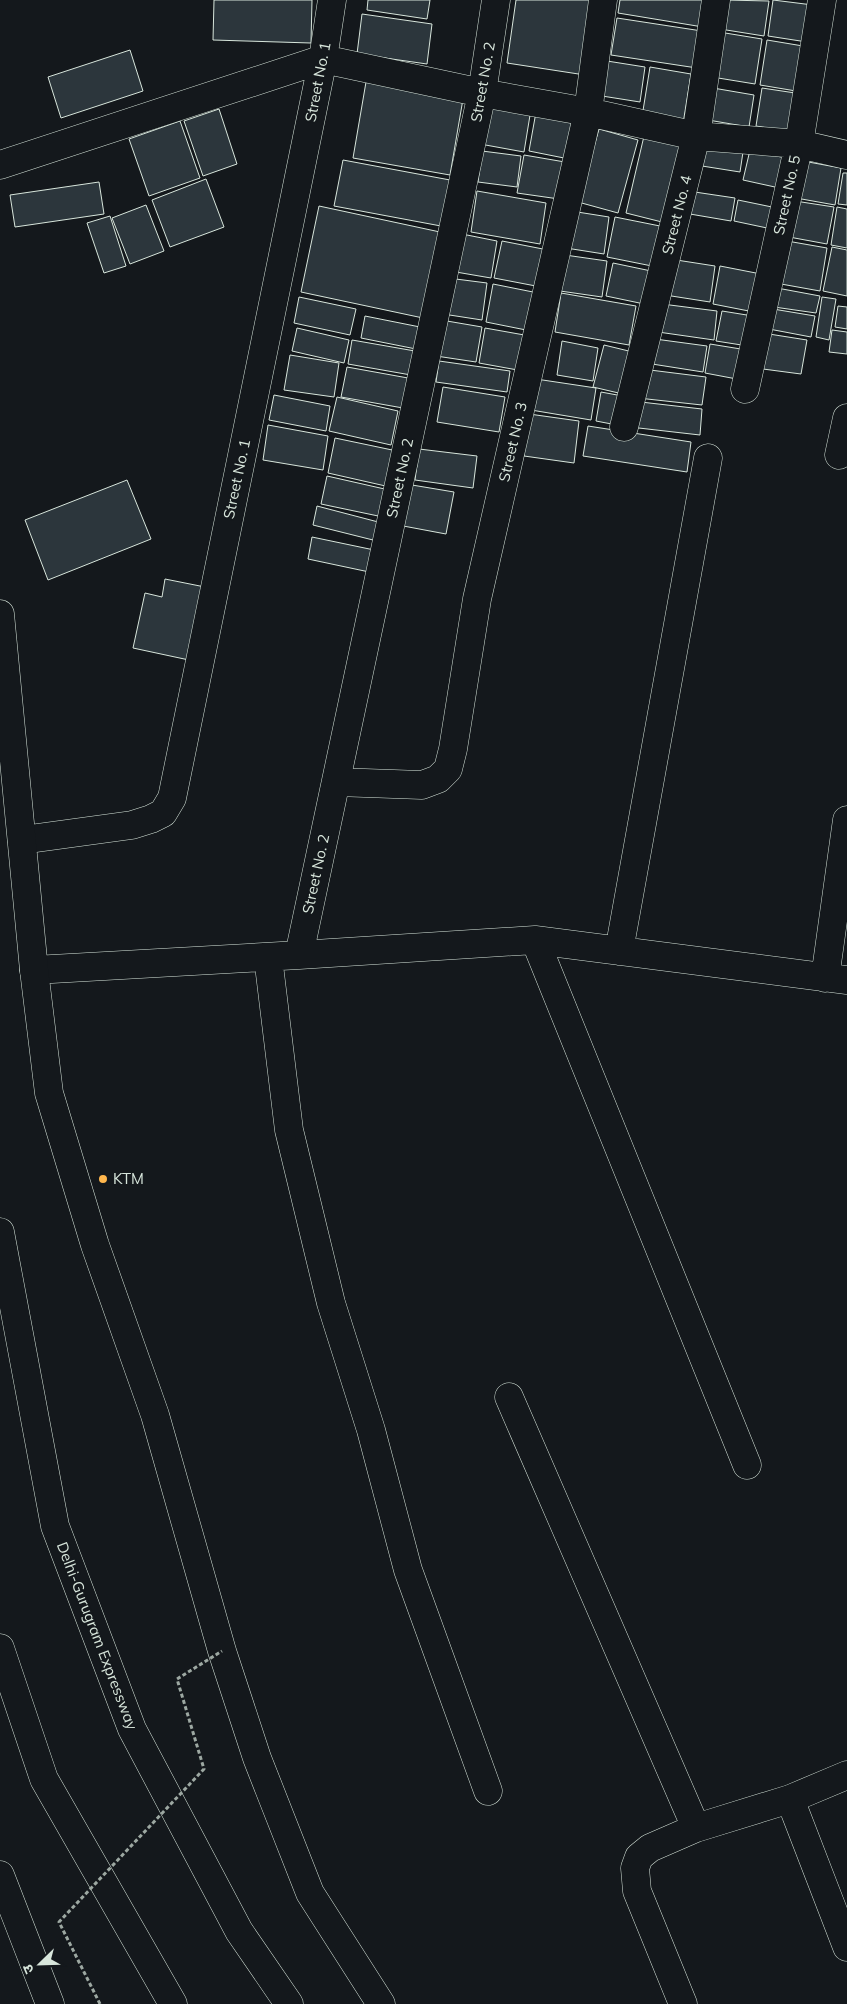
<svg xmlns="http://www.w3.org/2000/svg" width="847" height="2004" viewBox="0 0 847 2004" font-family="Mulish,'Noto Sans Devanagari',sans-serif">
  <rect width="100%" height="100%" fill="#14181c"/>
  <!-- building -->
  <path fill="#2c363c" stroke="#d8e6dc" d="M214,0H312L311,43L213,40Z
    M368,0H430L427,19L367,10Z
    M516,0H595L585,75L507,63Z
    M620,0H707L703,27L618,13Z
    M725,0L769,1L764,36L720,29Z
    M773,0L813,5L807,42L768,36Z
    M362,14L432,24L427,64L357,54Z
    M617,18L702,31L697,68L611,55Z
    M719,32L762,39L755,84L712,77Z
    M767,40L809,47L802,92L760,85Z
    M130,50L143,91L61,118L48,77Z
    M607,61L645,67L640,102L602,96Z
    M650,67L691,74L682,130L641,123Z
    M366,82L463,99L450,175L353,158Z
    M713,88L754,95L749,127L708,120Z
    M762,88L802,94L796,133L756,126Z
    M488,102L531,109L524,152L480,144Z
    M219,109L237,164L203,176L184,121Z
    M536,112L576,119L569,159L529,151Z
    M180,121L200,178L149,196L129,139Z
    M599,129L638,140L618,213L578,202Z
    M644,136L684,146L666,223L626,213Z
    M705,146L743,152L740,172L702,166Z
    M750,150L790,159L784,189L743,180Z
    M482,151L521,156L517,187L478,182Z
    M524,155L565,162L559,199L517,193Z
    M343,160L450,180L441,226L334,206Z
    M803,161L841,168L835,205L796,198Z
    M843,173H847V205L838,204Z
    M206,179L224,227L170,247L152,200Z
    M99,182L104,214L15,227L10,195Z
    M477,191L546,203L540,244L471,232Z
    M688,191L735,198L731,221L684,213Z
    M738,200L772,207L767,228L734,221Z
    M795,201L834,207L827,244L789,237Z
    M146,205L164,251L130,264L112,218Z
    M319,206L440,232L423,318L301,292Z
    M837,207L847,209V248L831,245Z
    M571,211L609,217L604,254L566,248Z
    M110,216L126,266L104,273L87,223Z
    M615,217L660,226L652,266L607,257Z
    M457,233L497,241L491,278L450,271Z
    M502,241L548,250L541,287L494,278Z
    M787,241L827,248L820,291L781,284Z
    M832,247L847,250V296L823,291Z
    M565,255L607,261L602,297L560,291Z
    M670,259L715,266L710,302L665,295Z
    M613,263L656,272L649,305L606,296Z
    M720,266L761,274L754,312L713,304Z
    M448,278L487,283L482,320L443,314Z
    M493,284L538,293L531,331L486,322Z
    M777,288L820,296L816,313L774,307Z
    M561,293L636,306L629,345L555,332Z
    M299,297L356,309L350,335L294,323Z
    M822,297L836,299L829,340L816,337Z
    M662,304L717,311L714,340L658,332Z
    M838,306L847,307V329L835,327Z
    M773,309L815,316L811,337L769,329Z
    M722,311L753,316L748,346L716,341Z
    M365,316L420,327L416,349L361,338Z
    M441,320L482,327L476,362L436,356Z
    M297,328L349,340L344,363L292,351Z
    M485,328L530,336L523,371L479,363Z
    M832,330L847,332V354L829,352Z
    M769,334L807,340L801,374L763,369Z
    M655,339L707,346L703,372L652,364Z
    M352,340L415,351L411,375L348,364Z
    M562,341L598,348L593,381L557,375Z
    M710,344L747,350L742,380L705,373Z
    M604,345L637,353L627,395L593,387Z
    M290,355L339,363L334,397L284,390Z
    M439,361L510,371L507,392L436,382Z
    M347,367L408,378L403,408L341,397Z
    M642,369L706,377L702,405L638,398Z
    M536,379L596,388L591,420L531,410Z
    M443,387L505,397L499,432L437,422Z
    M601,392L628,397L622,426L596,421Z
    M274,395L330,406L326,431L269,420Z
    M337,397L398,411L391,445L329,431Z
    M632,401L702,409L700,435L630,427Z
    M529,414L579,421L574,463L524,456Z
    M268,425L328,436L323,470L263,460Z
    M588,426L691,442L687,472L583,456Z
    M335,438L397,451L390,487L328,473Z
    M419,449L477,456L473,488L415,480Z
    M327,476L389,490L383,517L321,504Z
    M127,480L151,539L48,580L25,520Z
    M406,484L454,492L446,534L398,525Z
    M317,506L382,523L377,541L313,525Z
    M312,537L379,551L374,573L308,559Z
    M165,579L205,587L189,660L133,648L145,593L162,597Z"/>
  <g fill="none" stroke-linecap="round" stroke-linejoin="round">
    <defs>
      <path id="minor" d="M0,165L323,59L482,93L588,112L696,136L799,144L847,155
        M745,389L799,144L822,0
        M624,427L696,136L716,0
        M839,455L847,418
        M336,782L422,785L438,779L448,769L453,749L477,599L588,112L603,0
        M22,840L132,825L151,819L163,813L172,798L323,59L332,0
        M535,940L747,1465
        M619,951L708,458
        M299,955L482,93L496,0
        M268,957L289,1130L331,1303L371,1430L408,1570L488,1791
        M34,970L299,955L535,940L847,980
        M825,978L847,820
        M509,1397L696,1828
        M790,1799L847,1947
        M683,2004L637,1891L635,1868L639,1857L650,1848L696,1828L790,1799L847,1775"/>
      <path id="major" d="M0,614L34,970L49,1093L95,1245L155,1415L222,1651L257,1758L310,1893L381,2004
        M0,1875L50,2004"/>
      <path id="highway" d="M0,1232L55,1526L132,1729L239,1931L289,2004
        M0,1648L44,1779L173,2004"/>
    </defs>
    <!-- minor casing -->
    <use href="#minor" stroke="#d8e6dc" stroke-width="29"/>
    <!-- major casing -->
    <use href="#major" stroke="#d8e6dc" stroke-width="29"/>
    <!-- highway casing -->
    <use href="#highway" stroke="#d8e6dc" stroke-width="29"/>
    <!-- minor -->
    <use href="#minor" stroke="#14181c" stroke-width="28"/>
    <!-- major -->
    <use href="#major" stroke="#14181c" stroke-width="28"/>
    <!-- highway -->
    <use href="#highway" stroke="#14181c" stroke-width="28"/>
    <!-- path-bridge -->
    <path stroke="#9da8a2" stroke-width="3" stroke-dasharray="4 2.5" stroke-linecap="butt" d="M100,2004L59,1922L204,1769L177,1679L222,1651"/>
  </g>
  <!-- markers -->
  <circle fill="#ffb74d" stroke="#14181c" stroke-width="2" cx="103" cy="1179" r="5"/>
  <g text-anchor="middle" stroke-width="4" stroke-linejoin="round" paint-order="stroke">
    <!-- street labels -->
    <g font-size="15" fill="#d8e6dc" stroke="#14181c">
      <text transform="translate(318 82) rotate(-79)" y="5">Street No. 1</text>
      <text transform="translate(483 82) rotate(-80)" y="5">Street No. 2</text>
      <text transform="translate(787 195) rotate(-78)" y="5">Street No. 5</text>
      <text transform="translate(677 215) rotate(-76)" y="5">Street No. 4</text>
      <text transform="translate(513 442) rotate(-77)" y="5">Street No. 3</text>
      <text transform="translate(400 478) rotate(-78)" y="5">Street No. 2</text>
      <text transform="translate(237 479) rotate(-78)" y="5">Street No. 1</text>
      <text transform="translate(316 874) rotate(-78)" y="5">Street No. 2</text>
      <text transform="translate(97 1636) rotate(69)" y="5">Delhi-Gurugram Expressway</text>
    </g>
    <!-- poi labels -->
    <g font-size="15" fill="#d8e6dc" stroke="#14181c" text-anchor="start">
      <text x="113" y="1184">KTM</text>
    </g>
  </g>
  <!-- north arrow -->
  <g transform="translate(40 1964) rotate(247)" stroke="#14181c" stroke-width="4" paint-order="stroke">
  <path d="M0-4L9 19L0 12L-9 19Z" fill="#d8e6dc"/>
  <text y="-8" font-size="14" font-weight="bold" text-anchor="middle" fill="#d8e6dc">उ</text>
  </g>
</svg>
